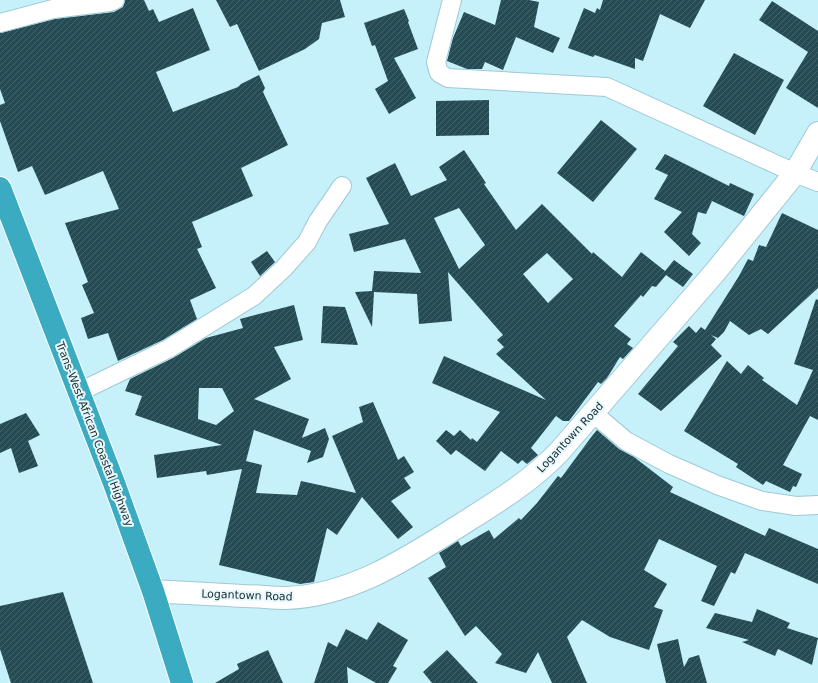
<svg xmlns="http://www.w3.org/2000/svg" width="818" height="683" viewBox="0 0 818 683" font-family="'DejaVu Sans',sans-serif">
  <defs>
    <pattern id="building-hatch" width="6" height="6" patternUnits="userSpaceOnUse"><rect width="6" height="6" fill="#254c55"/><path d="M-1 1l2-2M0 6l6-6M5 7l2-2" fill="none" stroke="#43636a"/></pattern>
  </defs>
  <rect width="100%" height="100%" fill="#c6f1fb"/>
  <!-- building -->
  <path fill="url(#building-hatch)" fill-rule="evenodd" d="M125,0H144L149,11L153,9L159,22L193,8L210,50L156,72L173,112L238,87L241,84L259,75L265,88L263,92L288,145L241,168L253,196L192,222L202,247L197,249L216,288L190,300L197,319L163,340L118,361L108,333L88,339L81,318L94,313L82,285L88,282L65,223L119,209L103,171L45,195L32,166L18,172L0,121V105L5,103L0,89V33L55,19L114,12L123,7Z
    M216,0H340L345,17L322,23L319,39L305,49L259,71L237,24L230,27Z
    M501,0H529L539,2L534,27L560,38L553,53L516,37L503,70L485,62L482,69H467L447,61L453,38L464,12L495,25Z
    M603,0H705L690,28L660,14L643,61L635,58V69L595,55L593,57L568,48L584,8L595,13L597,8L600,10Z
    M772,1L818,31V108L786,88L808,52L759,20Z
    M404,9L409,21L408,22L418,49L394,58L416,98L389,114L375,89L388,81L375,45L372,46L364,23Z
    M734,53L784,80L755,135L703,106Z
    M489,100V135L436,136V101Z
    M601,120L637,149L593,202L557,173Z
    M464,150L486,183L484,184L516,230L542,204L592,254L593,252L622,277L641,252L665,271L674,260L693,274L683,287L666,275L656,287L652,286L643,297L641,295L614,326L631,339L627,344L633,348L623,359L620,357L607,378L601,384L598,382L569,421H563L556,416L531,448L538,455L527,464L522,460L518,464L501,451L485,471L456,450L451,455L436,441L446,430L454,436L460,430L471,440L472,438L477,442L500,412L432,383L444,356L546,400L496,354L504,347L497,340L503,335L448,272L452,321L419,324L417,294L374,292L372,327L355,292L372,291L374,271L421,273L405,239L354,252L349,234L389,224L366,178L395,163L411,196L447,180L439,167ZM459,208L485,245L459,269L434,218ZM547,253L573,279L548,303L523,274Z
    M665,154L729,186L730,183L754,194L744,216L712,201L706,214L698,212L692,234L701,243L689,256L664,232L682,212L654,199L668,175L655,169Z
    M782,213L818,230V288L768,334L761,329L749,335L730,321L724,332L718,338L711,335L716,339L711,345L722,356L661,411L638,394L678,346L673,342L689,326L696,333L701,327L705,330L739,276L748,259L753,261L759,245L766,247Z
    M267,251L275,262L260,276L251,262Z
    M816,299L818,300V420L810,416L783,465L802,474L796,487L793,486L790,492L766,481L763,485L736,467L738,464L684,431L727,361L741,374L748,365L764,378L762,380L797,405L813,370L794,364Z
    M294,305L303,340L274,347L291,379L254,399L309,419L302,438L325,428L329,439L323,457L307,463L311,451L254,430L246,461L262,465L256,493L297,495L301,481L356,493L332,436L363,422L359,407L373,402L398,460L404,456L414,472L404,478L411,488L391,501L413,527L398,539L362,497L337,535L327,528L314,582L300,584L219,565L242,469L207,475L206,471L157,478L154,455L222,445L135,415L142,396L125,391L130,379L173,358L206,338L243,328L240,319ZM199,388H222L234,411L216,425L198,419Z
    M323,306L345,307L358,345L321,343Z
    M26,413L40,435L28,441L38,466L19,473L11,448L0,453V424Z
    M597,430L619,449L634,457L673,487L670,492L765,536L769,528L818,549V584L745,553L735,574L731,572L714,606L701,601L717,566L659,539L644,570L667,584L654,607L663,610L649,650L610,637L582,620L567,637L587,683H552L538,652L526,673L495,663L502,654L476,626L465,636L428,578L446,567L439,553L458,541L461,546L489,530L494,539L519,518L521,520L537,503L558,476L561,478L592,436Z
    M63,592L93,683H11L0,649V606Z
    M757,609L790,623L787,628L818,638L812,665L778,649L775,656L742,642L749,640L706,628L715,613L752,622Z
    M378,622L408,640L393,666L397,668L388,683H376L347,667L348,683H314L328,642L337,647L346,629L367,640Z
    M678,639L684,667L689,658L699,655L707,683H666L657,644Z
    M268,650L283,683H215L239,669L237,664Z
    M447,650L478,683H432L423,672Z"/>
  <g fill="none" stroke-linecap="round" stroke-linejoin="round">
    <defs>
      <path id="street" d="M452,0L436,62L439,73L448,78L607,87L795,173L818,182
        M0,23L53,9L110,2L115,0
        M79,392L168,349L254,296L284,268L307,242L318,221L342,186
        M593,413L626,441L669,464L717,485L762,501L796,506L818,505"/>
      <path id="secondary" d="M153,591C183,593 213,594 243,596C257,596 272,598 286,598C351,596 408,558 462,524C497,502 530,482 559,452L716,271L795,173L818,133"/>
      <path id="highway" d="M0,188L114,483L153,591L182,683"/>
    </defs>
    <!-- street casing -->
    <use href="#street" stroke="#9fc9d4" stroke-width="20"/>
    <!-- secondary casing -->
    <use href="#secondary" stroke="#9fc9d4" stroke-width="24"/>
    <!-- highway casing -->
    <use href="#highway" stroke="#fff" stroke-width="24"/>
    <!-- street -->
    <use href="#street" stroke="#fff" stroke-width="18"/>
    <!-- secondary -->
    <use href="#secondary" stroke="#fff" stroke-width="22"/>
    <!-- highway -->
    <use href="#highway" stroke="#3babc2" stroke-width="22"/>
  </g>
  <g text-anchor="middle" stroke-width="4" stroke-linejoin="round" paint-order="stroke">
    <!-- street labels -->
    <g font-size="11" fill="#18292d" stroke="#e8f9fd">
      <text transform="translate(95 434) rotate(69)" y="4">Trans-West African Coastal Highway</text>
      <text transform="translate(570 437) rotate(-47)" y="4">Logantown Road</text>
      <text transform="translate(247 595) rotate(2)" y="4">Logantown Road</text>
    </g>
  </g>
</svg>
